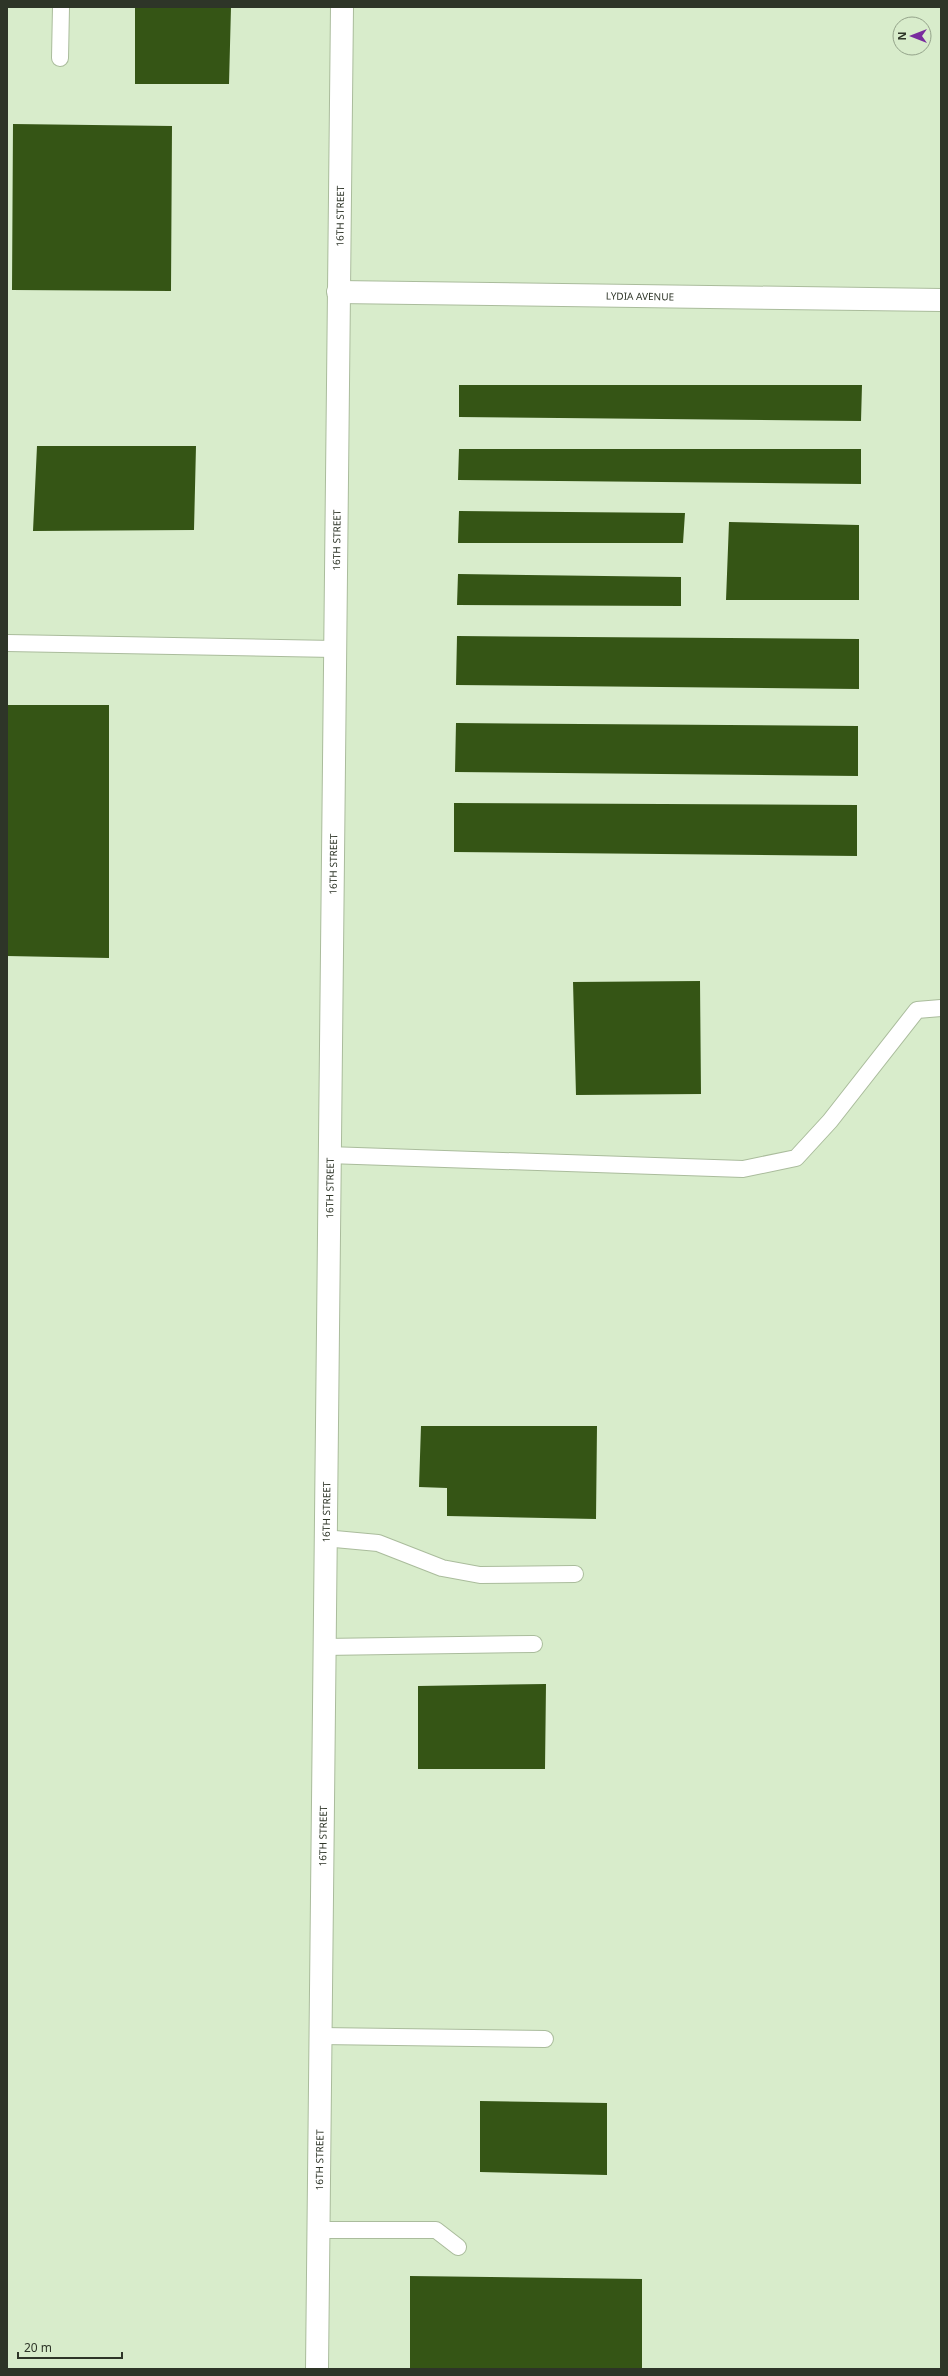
<svg xmlns="http://www.w3.org/2000/svg" width="948" height="2376" viewBox="0 0 948 2376" font-family="'Noto Sans',sans-serif">
  <rect width="100%" height="100%" fill="#d8eccb"/>
  <!-- building -->
  <path fill="#355515" d="M135,7H231L229,84H135Z
    M13,124L172,126L171,291L12,290Z
    M459,385H862L861,421L459,417Z
    M37,446H196L194,530L33,531Z
    M459,449H861V484L458,480Z
    M459,511L685,513L683,543H458Z
    M729,522L859,525V600H726Z
    M458,574L681,577V606L457,605Z
    M457,636L859,639V689L456,685Z
    M7,705H109V958L7,956Z
    M456,723L858,726V776L455,772Z
    M454,803L857,805V856L454,852Z
    M700,981L701,1094L576,1095L573,982Z
    M421,1426H597L596,1519L447,1516V1488L419,1487Z
    M546,1684L545,1769H418V1686Z
    M480,2101L607,2103V2175L480,2172Z
    M410,2276L642,2279V2369H410Z"/>
  <g fill="none" stroke-linecap="round" stroke-linejoin="round">
    <defs>
      <path id="lane" d="M60,58L61,7
        M7,643L334,649
        M328,1155L743,1169L796,1158L830,1121L917,1010L941,1008
        M324,1538L378,1543L442,1568L480,1575L575,1574
        M323,1647L534,1644
        M320,2036L545,2039
        M318,2230H436L458,2247"/>
      <g id="street">
        <path id="s1" d="M338,292L941,300"/>
        <path id="s2" d="M317,2369L342,7"/>
      </g>
    </defs>
    <!-- lane casing -->
    <use href="#lane" stroke="#aabc9c" stroke-width="18"/>
    <!-- street casing -->
    <use href="#street" stroke="#aabc9c" stroke-width="24"/>
    <!-- lane -->
    <use href="#lane" stroke="#fff" stroke-width="16"/>
    <!-- street -->
    <use href="#street" stroke="#fff" stroke-width="22"/>
  </g>
  <g text-anchor="middle" stroke-width="4" stroke-linejoin="round" paint-order="stroke">
    <!-- street labels -->
    <g font-size="10" fill="#2e3528" stroke="#d8eccb">
      <text dy="4" stroke="none"><textPath href="#s2" startOffset="2153">16TH STREET</textPath></text>
      <text dy="4" stroke="none"><textPath href="#s1" startOffset="302">LYDIA AVENUE</textPath></text>
      <text dy="4" stroke="none"><textPath href="#s2" startOffset="1829">16TH STREET</textPath></text>
      <text dy="4" stroke="none"><textPath href="#s2" startOffset="1505">16TH STREET</textPath></text>
      <text dy="4" stroke="none"><textPath href="#s2" startOffset="1181">16TH STREET</textPath></text>
      <text dy="4" stroke="none"><textPath href="#s2" startOffset="857">16TH STREET</textPath></text>
      <text dy="4" stroke="none"><textPath href="#s2" startOffset="533">16TH STREET</textPath></text>
      <text dy="4" stroke="none"><textPath href="#s2" startOffset="209">16TH STREET</textPath></text>
    </g>
  </g>
  <!-- border -->
  <rect width="948" height="2376" fill="none" stroke="#2e3528" stroke-width="16"/>
  <!-- north arrow -->
  <g transform="translate(912 36) rotate(270)"><circle r="19" fill="#d8eccb" stroke="#94a38a"/>
  <path d="M0-3L7 15L0 10L-7 15Z" fill="#792c9e"/>
  <text y="-6" font-size="11" font-weight="bold" text-anchor="middle" fill="#2e3528">N</text>
  </g>
  <!-- scale -->
  <path d="M18 2352v6h104v-6" fill="none" stroke="#2e3528" stroke-width="2"/>
  <text x="24" y="2352" font-size="12" fill="#2e3528" stroke="#d8eccb" stroke-width="3" paint-order="stroke">20 m</text>
</svg>
